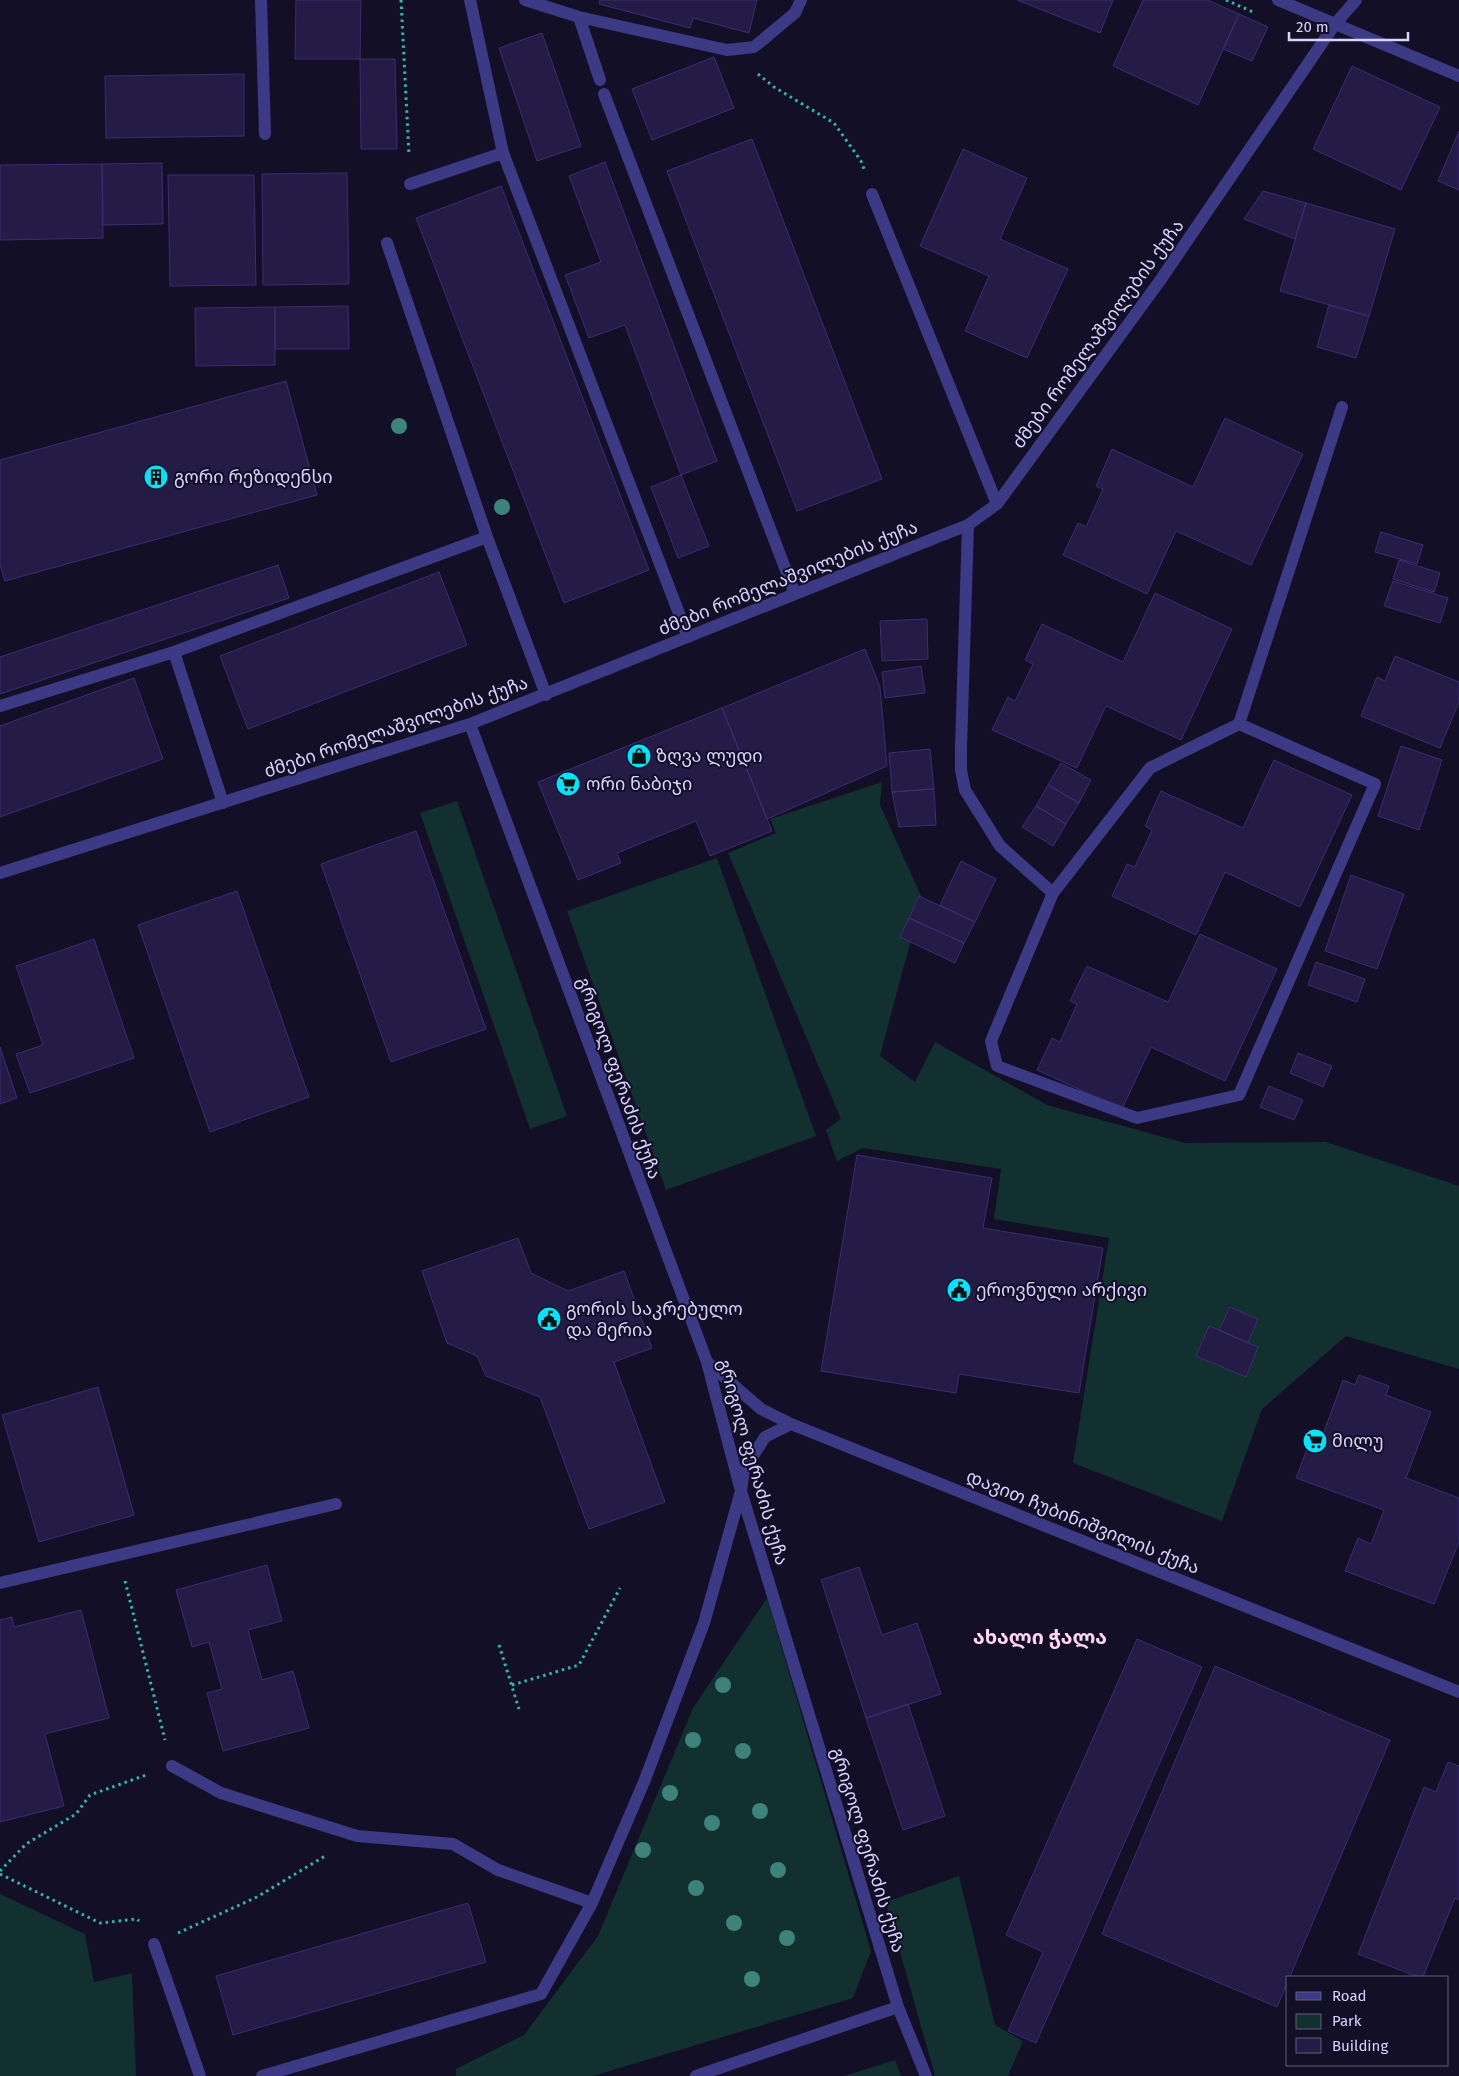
<svg xmlns="http://www.w3.org/2000/svg" width="1459" height="2076" viewBox="0 0 1459 2076" font-family="'Fira Sans','Noto Sans Georgian',sans-serif">
  <rect width="100%" height="100%" fill="#130f26"/>
  <!-- green -->
  <path fill="#12302f" d="M882,782L880,805L922,898L880,1056L915,1082L935,1042L1047,1105L1185,1143L1326,1142L1459,1186V1369L1346,1336L1262,1409L1222,1521L1073,1463L1109,1238L994,1219L1001,1169L863,1148L837,1161L826,1130L841,1119L728,853L776,833L770,819Z
    M457,801L567,1116L530,1129L420,813Z
    M717,858L816,1136L666,1190L567,911Z
    M767,1598L871,1951L853,1998L593,2076H456V2069L524,2035L598,1936L693,1708Z
    M959,1876L995,2025L1023,2041L1008,2076H935L886,1902Z
    M0,1894L85,1934L94,1982L132,1973L136,2076H0Z
    M895,2060L901,2076H844Z"/>
  <!-- building -->
  <path fill="#241b47" stroke="#3b2d73" d="M296,0H361L360,59H295Z
    M600,0H757L749,33L693,18L690,28L599,4Z
    M1017,0H1113L1100,33Z
    M1143,0H1208L1239,14L1198,105L1113,66Z
    M1239,14L1268,27L1252,61L1223,49Z
    M542,33L581,146L537,161L499,48Z
    M714,57L734,108L652,140L632,89Z
    M360,59H395L397,149H361Z
    M1352,66L1440,107L1401,190L1313,149Z
    M244,74V136L106,138L105,76Z
    M1459,131V190L1438,181Z
    M752,139L882,479L797,511L667,171Z
    M963,149L1027,178L1000,239L1068,269L1027,358L965,331L989,276L920,246Z
    M605,162L717,461L681,475L625,325L589,338L565,275L601,262L569,176Z
    M162,163L163,224L103,225L102,164Z
    M102,164L103,238L0,240V165Z
    M347,173L349,284L263,285L262,174Z
    M168,175H254L256,285L170,286Z
    M501,186L649,570L564,603L416,218Z
    M1263,191L1306,203L1295,239L1244,219Z
    M1306,203L1395,229L1369,316L1280,291Z
    M1329,305L1369,316L1356,358L1317,347Z
    M348,306L349,349H275V307Z
    M275,307V365L196,366L195,308Z
    M286,381L317,495L5,581L0,565V460Z
    M1225,418L1303,454L1251,565L1176,531L1147,594L1063,555L1078,523L1086,527L1103,489L1096,486L1112,449L1193,487Z
    M681,475L709,546L678,558L651,487Z
    M1381,532L1423,545L1417,564L1375,552Z
    M1399,560L1440,573L1434,592L1393,579Z
    M278,565L289,598L0,694V657Z
    M439,572L467,645L248,729L220,656Z
    M1393,581L1448,598L1440,623L1384,606Z
    M1155,593L1232,629L1181,740L1106,706L1077,768L992,730L1008,697L1015,701L1033,664L1025,660L1042,624L1123,662Z
    M927,619L928,659L882,661L880,621Z
    M865,649L880,687L887,766L767,819L722,708Z
    M1395,656L1459,682V702L1440,748L1361,716L1377,677L1385,681Z
    M921,666L925,693L885,698L882,672Z
    M134,678L163,759L0,817V726Z
    M722,708L772,831L710,856L696,821L617,853L621,863L578,880L538,782Z
    M1401,746L1442,760L1419,830L1378,816Z
    M930,749L934,789L892,792L889,753Z
    M1274,760L1352,795L1300,907L1225,872L1196,935L1112,896L1127,864L1135,867L1152,830L1145,826L1161,791L1243,828Z
    M1061,763L1091,780L1079,803L1048,785Z
    M1048,785L1079,803L1066,824L1036,806Z
    M934,789L936,825L899,827L892,792Z
    M1036,806L1066,824L1053,846L1022,827Z
    M416,831L486,1029L391,1062L321,864Z
    M961,861L996,879L975,922L940,905Z
    M1351,875L1404,894L1377,969L1325,951Z
    M237,891L309,1097L210,1132L138,925Z
    M919,896L975,922L964,943L909,918Z
    M909,918L964,943L955,963L900,937Z
    M1200,934L1277,969L1225,1081L1151,1047L1122,1109L1037,1070L1052,1038L1060,1042L1077,1004L1070,1001L1087,966L1168,1002Z
    M94,939L134,1058L30,1093L16,1054L43,1045L16,966Z
    M1316,962L1365,979L1357,1002L1308,985Z
    M0,1047L17,1098L0,1104Z
    M1298,1053L1332,1066L1323,1087L1290,1073Z
    M1269,1086L1303,1100L1294,1120L1260,1107Z
    M857,1155L992,1178L983,1228L1103,1248L1079,1393L959,1374L956,1393L821,1371Z
    M518,1238L531,1273L568,1291L624,1271L652,1348L614,1362L665,1502L589,1529L540,1397L486,1376L477,1356L447,1343L422,1271Z
    M1230,1307L1258,1319L1248,1343L1219,1330Z
    M1209,1326L1258,1347L1246,1377L1196,1356Z
    M1359,1375L1389,1386L1386,1395L1431,1412L1406,1478L1459,1498V1542L1434,1604L1345,1571L1358,1538L1371,1544L1384,1510L1296,1478L1310,1441L1319,1445L1343,1380L1355,1385Z
    M98,1387L134,1515L39,1542L2,1415Z
    M267,1565L282,1621L248,1630L262,1680L293,1671L309,1728L223,1751L207,1693L222,1689L209,1642L192,1647L176,1590Z
    M859,1567L882,1635L917,1623L941,1694L866,1718L821,1580Z
    M81,1610L109,1718L45,1734L64,1806L0,1822V1620L12,1617L14,1627Z
    M1137,1639L1202,1667L1036,2043L1008,2031L1043,1952L1006,1935Z
    M1215,1666L1390,1740L1277,2007L1102,1934Z
    M908,1704L945,1816L903,1830L866,1718Z
    M1448,1762L1459,1766V1900L1455,1898L1423,1977H1418L1358,1954L1424,1787L1436,1792Z
    M468,1903L486,1962L233,2035L216,1976Z"/>
  <g fill="none" stroke-linecap="round" stroke-linejoin="round">
    <!-- path -->
    <path stroke="#2fb8b0" stroke-width="3" stroke-dasharray="2.5 4" stroke-linecap="butt" d="M401,0L409,155
      M1226,0L1253,12
      M758,74L774,87L834,123L861,161L864,169
      M125,1581L165,1740
      M499,1645L519,1709
      M512,1685L579,1665L620,1588
      M0,1871L26,1844L76,1814L90,1795L146,1775
      M0,1874L100,1923L137,1919L139,1921
      M178,1933L257,1897L325,1856"/>
    <!-- minor -->
    <path stroke="#3d3a85" stroke-width="12" d="M261,0L265,134
      M525,0L579,17L727,50L754,47L795,13L801,0
      M1278,0L1459,76
      M579,17L600,80
      M604,94L795,594
      M503,153L688,637
      M410,184L503,153L470,0
      M872,194L997,504
      M387,243L487,537L546,695
      M968,525L961,747V770L965,790L1000,846L1053,893
      M174,652L223,803
      M0,706L174,652L487,537
      M470,724L707,1362L741,1491L898,2007L926,2076
      M1239,724L1375,784L1239,1095L1137,1118L997,1066L991,1041L1053,893L1150,768L1239,724L1342,407
      M0,873L470,724L935,538L968,525L997,504L1159,282L1335,24L1356,0
      M707,1362L761,1409L791,1424L1459,1692
      M0,1583L336,1504
      M172,1766L221,1793L357,1836L453,1844L498,1870L592,1903
      M154,1944L200,2076
      M262,2076L541,1994L592,1903L644,1782L704,1623L741,1491L744,1470L765,1437L791,1424
      M696,2076L898,2007"/>
  </g>
  <!-- trees -->
  <g fill="#3d827b">
    <circle cx="399" cy="426" r="8"/>
    <circle cx="502" cy="507" r="8"/>
    <circle cx="723" cy="1685" r="8"/>
    <circle cx="693" cy="1740" r="8"/>
    <circle cx="743" cy="1751" r="8"/>
    <circle cx="670" cy="1793" r="8"/>
    <circle cx="760" cy="1811" r="8"/>
    <circle cx="712" cy="1823" r="8"/>
    <circle cx="643" cy="1850" r="8"/>
    <circle cx="778" cy="1870" r="8"/>
    <circle cx="696" cy="1888" r="8"/>
    <circle cx="734" cy="1923" r="8"/>
    <circle cx="787" cy="1938" r="8"/>
    <circle cx="752" cy="1979" r="8"/>
  </g>
  <!-- icons -->
  <defs>
    <symbol id="building-disc" viewBox="-11 -11 22 22"><circle r="9.5" fill="#00e5ff" stroke="#130f26"/><path d="M-4-6H4V6H1V3H-1V6H-4ZM-2.5-4.3h1.7v1.8h-1.7ZM.8-4.3h1.7v1.8H.8ZM-2.5-1h1.7V.8h-1.7ZM.8-1h1.7V.8H.8Z" fill="#111"/></symbol>
    <symbol id="shop-disc" viewBox="-11 -11 22 22"><circle r="9.5" fill="#00e5ff" stroke="#130f26"/><path d="M-5-2.5h2.3a2.7 3.5 0 0 1 5.4 0H5L5.5 6h-11ZM-1.5-2.5h3a1.5 2.3 0 0 0-3 0Z" fill="#111"/></symbol>
    <symbol id="supermarket-disc" viewBox="-11 -11 22 22"><circle r="9.5" fill="#00e5ff" stroke="#130f26"/><path d="M-6-5.5h2.5l.6 2H6L4.5 2H-2.5L-4.4-4H-6ZM-1.5 3.2a1.3 1.3 0 1 0 .1 0ZM3 3.2a1.3 1.3 0 1 0 .1 0Z" fill="#111"/></symbol>
    <symbol id="civic-disc" viewBox="-11 -11 22 22"><circle r="9.5" fill="#00e5ff" stroke="#130f26"/><path d="M-.6-6.5H3V-4.5H.6V-3L4-1V1h2V6H-6V1h2V-1L-.6-3ZM-1.2 2.5V6h2.4V2.5Z" fill="#111"/></symbol>
  </defs>
  <g fill-rule="evenodd">
    <use href="#building-disc" x="142" y="463" width="28" height="28"/>
    <use href="#shop-disc" x="625" y="742" width="28" height="28"/>
    <use href="#supermarket-disc" x="554" y="770" width="28" height="28"/>
    <use href="#civic-disc" x="945" y="1276" width="28" height="28"/>
    <use href="#civic-disc" x="535" y="1305" width="28" height="28"/>
    <use href="#supermarket-disc" x="1301" y="1427" width="28" height="28"/>
  </g>
  <g text-anchor="middle" stroke-width="4" stroke-linejoin="round" paint-order="stroke">
    <!-- street labels -->
    <g font-size="18" fill="#d9d4ff" stroke="#130f26">
      <text transform="translate(1098 334) rotate(-54)" y="6">ძმები რომელაშვილების ქუჩა</text>
      <text transform="translate(788 578) rotate(-22)" y="6">ძმები რომელაშვილების ქუჩა</text>
      <text transform="translate(396 727) rotate(-19)" y="6">ძმები რომელაშვილების ქუჩა</text>
      <text transform="translate(619 1078) rotate(70)" y="6">გრიგოლ ფერაძის ქუჩა</text>
      <text transform="translate(753 1462) rotate(74)" y="6">გრიგოლ ფერაძის ქუჩა</text>
      <text transform="translate(1083 1522) rotate(22)" y="6">დავით ჩუბინიშვილის ქუჩა</text>
      <text transform="translate(868 1850) rotate(73)" y="6">გრიგოლ ფერაძის ქუჩა</text>
    </g>
    <!-- poi labels -->
    <g font-size="18" fill="#d9d4ff" stroke="#130f26" text-anchor="start">
      <text x="174" y="483">გორი რეზიდენსი</text>
      <text x="656" y="762">ზღვა ლუდი</text>
      <text x="586" y="790">ორი ნაბიჯი</text>
      <text x="976" y="1296">ეროვნული არქივი</text>
      <text x="566" y="1315">გორის საკრებულო<tspan x="566" dy="21">და მერია</tspan></text>
      <text x="1332" y="1447">მილუ</text>
    </g>
    <!-- quarter labels -->
    <g font-size="20" font-weight="bold" fill="#ffd6f0" stroke="#130f26">
      <text x="1040" y="1644">ახალი ჭალა</text>
    </g>
  </g>
  <!-- legend -->
  <rect x="1286" y="1976" width="162" height="90" fill="#130f26" stroke="#625e7d"/>
  <rect x="1296" y="1992" width="25" height="8" fill="#3d3a85" stroke="#625e7d"/>
  <text x="1332" y="2001" font-size="15" fill="#d9d4ff">Road</text>
  <rect x="1296" y="2014" width="25" height="15" fill="#12302f" stroke="#625e7d"/>
  <text x="1332" y="2026" font-size="15" fill="#d9d4ff">Park</text>
  <rect x="1296" y="2038" width="25" height="15" fill="#241b47" stroke="#625e7d"/>
  <text x="1332" y="2051" font-size="15" fill="#d9d4ff">Building</text>
  <!-- scale -->
  <path d="M1289 32v8h119v-8" fill="none" stroke="#d9d4ff" stroke-width="2.5"/>
  <text x="1296" y="32" font-size="15" fill="#d9d4ff" stroke="#130f26" stroke-width="4" paint-order="stroke">20 m</text>
</svg>
